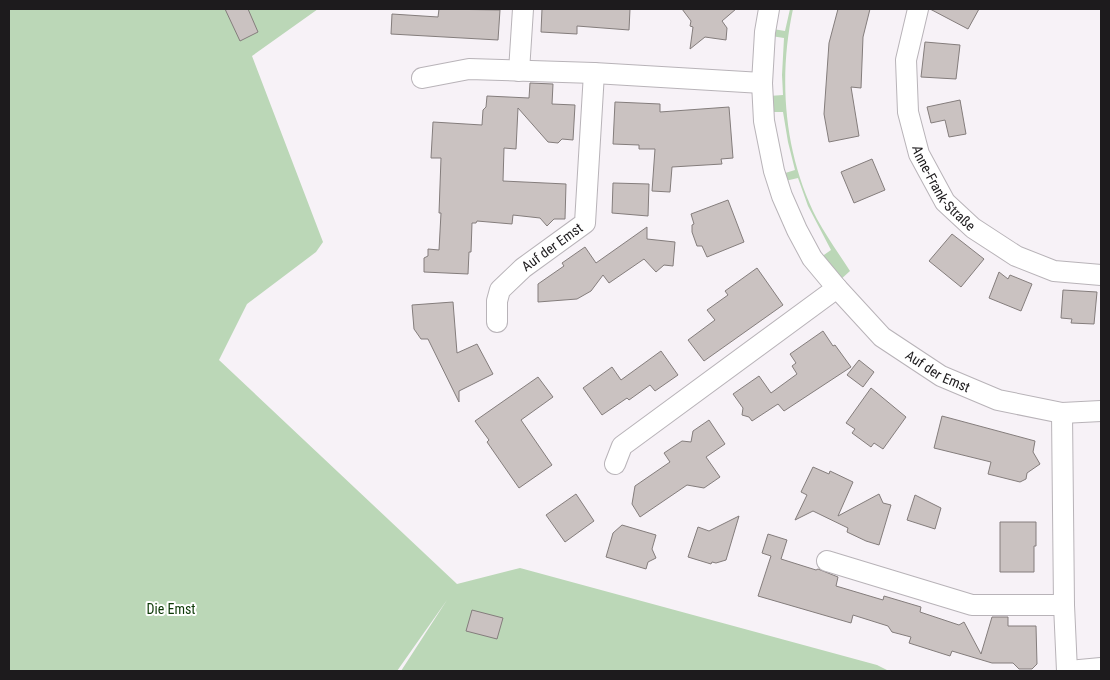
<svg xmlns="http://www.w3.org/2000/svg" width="1110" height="680" viewBox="0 0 1110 680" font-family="'Roboto Condensed',sans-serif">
  <rect width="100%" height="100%" fill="#f7f2f7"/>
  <!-- green -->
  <path fill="#bbd7b7" d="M9,9H318L252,56L323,242L316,252L247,304L219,360L457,584L520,568L877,665L889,671H401L447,600L397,671H9Z
    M790,9H793C778,79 784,154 817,219C827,237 839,254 850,271L839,281L821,257L831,250L808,206L798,178L785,181L782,174L795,170L788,142L783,112H770L769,96L783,95L782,75L784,38L771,36L773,29L785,31Z"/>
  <!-- building -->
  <path fill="#cac2c1" stroke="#847d7c" d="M225,9H248L258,32L240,41Z
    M439,9L500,10L498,40L391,34L392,14L438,17Z
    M542,9H630L629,30L577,26V34L541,32Z
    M682,9H736L722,21L727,28L726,40L705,37L690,49L693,27L690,26L691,21Z
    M838,9H870L863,37L861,88L851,87L859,136L829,142L824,114L829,43Z
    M930,9H979L968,29Z
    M925,42L960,45L956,79L921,77Z
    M530,83L553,84L552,104L575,105L573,140L562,139L558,143L548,142L518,108L516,149L504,148L503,181L566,184L565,219H554L547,226L540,218L513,215L512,224L477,221L476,223H472L471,252H469L468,274L424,272V258L428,256V249L439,250L441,213H439L441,158H431L433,122L482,125L483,110L486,107L487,96L529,98Z
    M960,100L966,134L949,137L945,120L931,123L927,107Z
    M615,102L660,104V112L729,107L733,158L721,159L722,164L672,167L670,192L652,191L655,149H639V145L613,144Z
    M872,159L885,190L854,203L841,172Z
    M613,183L649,184L648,216L612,213Z
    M728,200L744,242L707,257L702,246H697L692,232V225L694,224L691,214Z
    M647,227V239L675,242L673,266L664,265L656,272L644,259L609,283L603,275L591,291L577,299L538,302V284L564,266L562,263L585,247L596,263Z
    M952,234L984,259L961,287L929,261Z
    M757,268L783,305L704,361L688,340L715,320L707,310L728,295L725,291Z
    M999,272L1008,279L1010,275L1032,284L1021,311L989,298Z
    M1063,290L1097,292L1094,324L1071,323L1072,319L1061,318Z
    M453,302L457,353L477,344L493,374L459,391V402L428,339H421L414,329L412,305Z
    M823,331L833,346L835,345L851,367L784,411L778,404L752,421L749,417L742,415L743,408L733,394L759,376L771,393L797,374L792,366L796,363L790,354Z
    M661,351L678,375L655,391L650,385L629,400L627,398L602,415L583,388L612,367L621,380Z
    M859,360L874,372L863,387L847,375Z
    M538,377L553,397L521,420L552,465L519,488L487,442L489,440L475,421Z
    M871,388L906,417L883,449L874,443L871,447L852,433L855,429L846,423Z
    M942,416L1035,441L1033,452L1040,464L1027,473L1026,479L1020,482L988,474L991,462L934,448Z
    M709,420L725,444L706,457L720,477L704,488L687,485L640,517L632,504L635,486L670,462L664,453L682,441L691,442L693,431Z
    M813,467L829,474L830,471L853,482L838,516L879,494L883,503L891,505L879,545L866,541L847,532L848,528L813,511L795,520L807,495L801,492Z
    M576,494L594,521L565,542L546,515Z
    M915,495L941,508L935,529L907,520Z
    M739,516L726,560L716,563L712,562L711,564L688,557L698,527L709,531Z
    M1000,522H1036V546H1034V572H1000Z
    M622,525L656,535L652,549L656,558L648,562L646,569L606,557L613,533Z
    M768,534L787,540L781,559L816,570L818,569L838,577L836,586L883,600L884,596L921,607L920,612L959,625L964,622L981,654L992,617H1008V626H1036L1037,664L1032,669H1019L1013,663H992L952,651L950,656L909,643L911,637L892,632L888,626L853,615L851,623L758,596L771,556L762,553Z
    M472,610L503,618L497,639L466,631Z"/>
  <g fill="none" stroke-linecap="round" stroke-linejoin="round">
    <defs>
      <g id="street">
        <path id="s1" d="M769,9L765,32L762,83L764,121L774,171L782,196L797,230L812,258L837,288L882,337L941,376L998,400L1062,413L1101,411"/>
        <path id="s2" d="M918,9L906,60L908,112L919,154L945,202L973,228L1016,256L1054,271L1101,275"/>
        <path d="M519,71L523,9"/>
        <path d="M422,78L469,69L594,73L762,83"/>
        <path id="s3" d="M497,322V301L500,290L523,268L585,223L594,73"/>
        <path d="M1062,413L1064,605L1067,671"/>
        <path d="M615,464L622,446L837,288"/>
        <path d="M827,561L972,605H1064"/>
        <path d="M1069,671L1101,668"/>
      </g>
    </defs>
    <!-- street casing -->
    <use href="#street" stroke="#b8b3b8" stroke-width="22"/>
    <!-- street -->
    <use href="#street" stroke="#fff" stroke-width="20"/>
  </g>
  <g text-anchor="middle" stroke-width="4" stroke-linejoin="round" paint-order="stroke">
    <!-- street labels -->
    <g font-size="14" fill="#1d1b1d" stroke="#fff">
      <text dy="5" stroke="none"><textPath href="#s2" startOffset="190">Anne-Frank-Straße</textPath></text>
      <text dy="5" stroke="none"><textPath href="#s3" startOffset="100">Auf der Emst</textPath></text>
      <text dy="5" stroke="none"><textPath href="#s1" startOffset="430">Auf der Emst</textPath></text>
    </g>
    <!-- park labels -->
    <g font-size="14" fill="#0c3806" stroke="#fff">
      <text x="171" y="614">Die Emst</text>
    </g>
  </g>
  <!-- border -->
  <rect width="1110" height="680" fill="none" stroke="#1d1b1d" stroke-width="20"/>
</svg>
